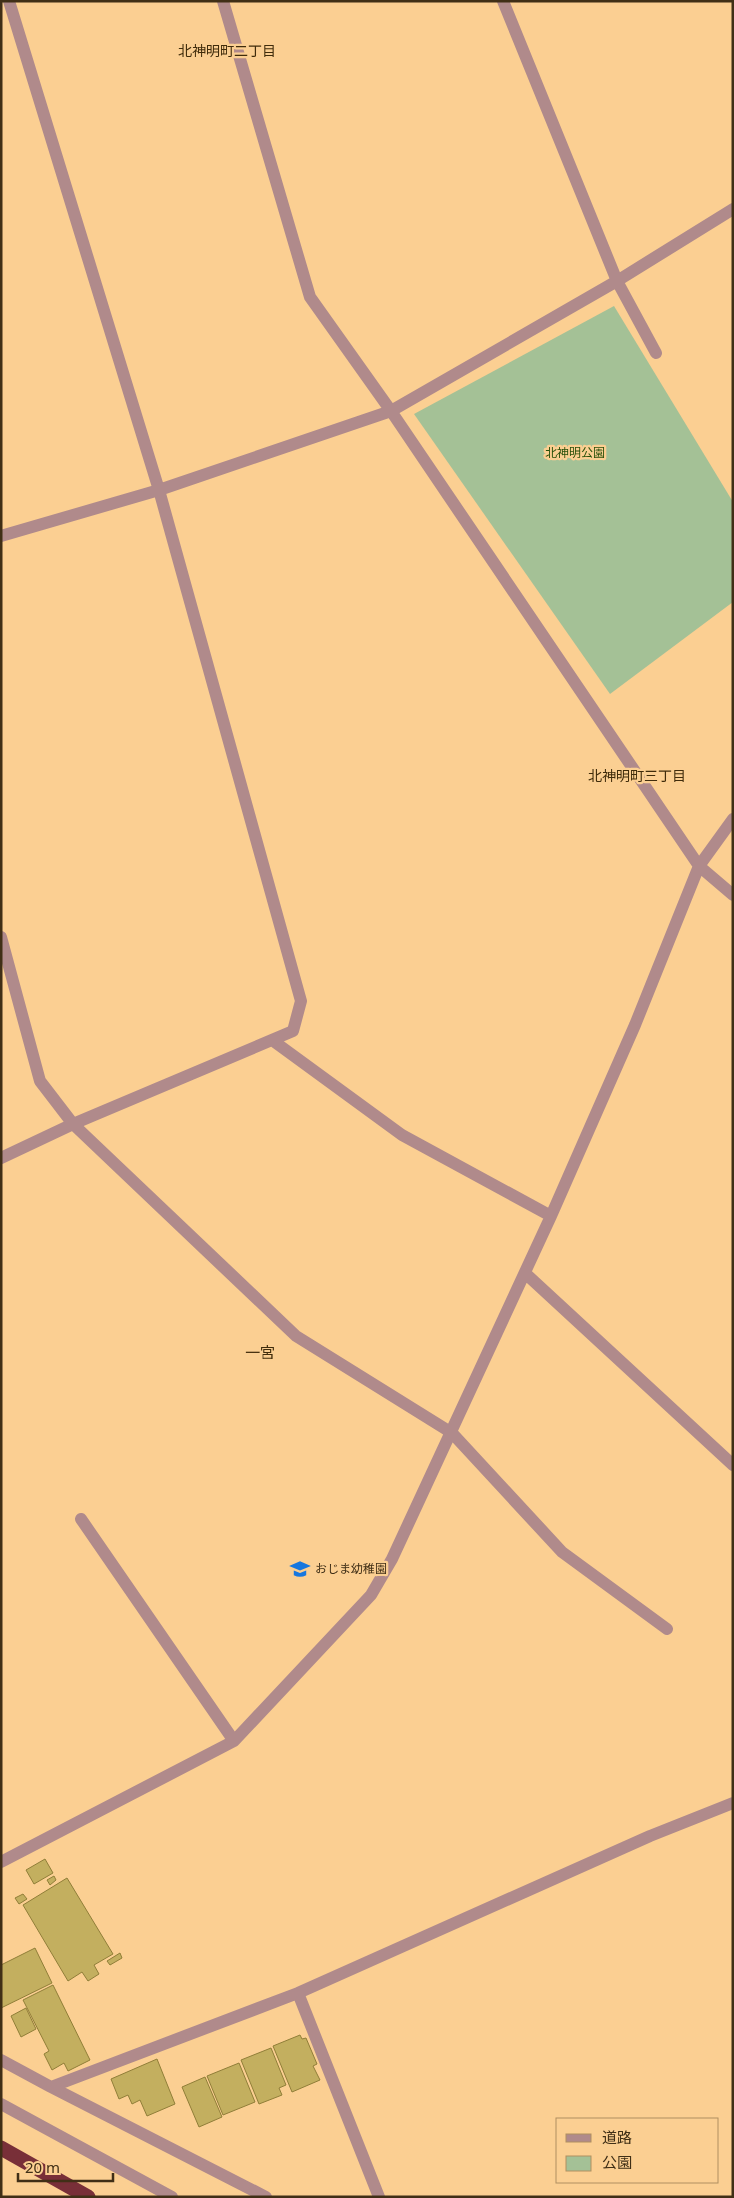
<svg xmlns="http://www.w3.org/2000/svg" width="734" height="2198" viewBox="0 0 734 2198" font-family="'Noto Sans','Noto Sans JP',sans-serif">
  <rect width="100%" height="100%" fill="#fbcf92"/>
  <!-- green -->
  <path fill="#a4c196" d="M614,306L733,502V602L610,694L414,414Z"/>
  <!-- building -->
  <path fill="#c3af5f" stroke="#907e38" d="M45,1859L53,1873L34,1884L26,1870Z
    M54,1876L56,1880L50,1885L47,1880Z
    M67,1878L113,1954L94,1965L99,1974L88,1981L82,1972L68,1981L23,1905Z
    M23,1894L27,1899L19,1904L15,1898Z
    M35,1948L52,1983L1,2008V1965Z
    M120,1953L122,1958L110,1965L107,1961Z
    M53,1985L90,2060L68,2071L64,2063L52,2070L44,2054L49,2051L23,2000Z
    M26,2008L36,2029L21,2037L11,2016Z
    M300,2035L302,2039L306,2038L317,2064L313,2066L320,2080L292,2092L273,2046Z
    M271,2048L286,2085L279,2088L282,2095L259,2104L241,2060Z
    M157,2059L175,2104L147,2116L140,2100L132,2104L128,2095L119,2099L111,2079Z
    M239,2063L255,2102L223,2115L207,2076Z
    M205,2077L222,2117L199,2127L182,2087Z"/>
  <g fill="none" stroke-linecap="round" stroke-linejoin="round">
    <!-- minor -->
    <path stroke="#b08a8b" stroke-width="12" d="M223,1L310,297L391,411L699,866L733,895
      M503,1L617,281L656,353
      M1,536L159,490L391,411L617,281L733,209
      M1,937L40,1081L73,1124L296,1336L452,1433L562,1552L667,1629
      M272,1040L402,1135L551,1216
      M1,1158L73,1124L293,1031L301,1001L159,490L9,1
      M525,1273L733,1465
      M81,1519L234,1741
      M1,1862L234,1741L371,1595L392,1559L551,1216L635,1025L699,866L733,819
      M298,1993L379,2197
      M1,2060L51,2087
      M1,2104L172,2197
      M266,2197L51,2087L298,1993L650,1836L733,1803"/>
    <!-- highway -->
    <path stroke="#782f38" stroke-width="15" d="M1,2148L88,2197"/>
  </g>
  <!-- icons -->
  <defs>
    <symbol id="school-bare" viewBox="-9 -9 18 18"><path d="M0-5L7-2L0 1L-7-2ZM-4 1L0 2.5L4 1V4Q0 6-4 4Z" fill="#1777df" stroke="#fbcf92" stroke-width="2.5" paint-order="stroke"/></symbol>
  </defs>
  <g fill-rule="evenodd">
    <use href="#school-bare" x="286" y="1555" width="28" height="28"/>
  </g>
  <g text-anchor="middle" stroke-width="4.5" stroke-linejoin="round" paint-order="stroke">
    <!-- park labels -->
    <g font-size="12" fill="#28500a" stroke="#fbcf92">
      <text x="575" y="457">北神明公園</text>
    </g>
    <!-- poi labels -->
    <g font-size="12" fill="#402f16" stroke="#fbcf92" text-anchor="start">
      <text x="315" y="1573">おじま幼稚園</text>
    </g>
    <!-- neighbourhood labels -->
    <g font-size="14" fill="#402c0b" stroke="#fbcf92">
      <text x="227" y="56">北神明町二丁目</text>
      <text x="637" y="781">北神明町三丁目</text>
    </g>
    <!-- quarter labels -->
    <g font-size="15" fill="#402c0b" stroke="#fbcf92">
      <text x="260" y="1358">一宮</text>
    </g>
  </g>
  <!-- border -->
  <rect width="734" height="2198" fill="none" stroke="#402f16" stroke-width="5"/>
  <!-- legend -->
  <rect x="556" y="2118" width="162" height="65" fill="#fbcf92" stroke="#b08f60"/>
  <rect x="566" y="2134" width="25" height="8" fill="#b08a8b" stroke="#b08f60"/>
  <text x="602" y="2143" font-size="15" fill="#402f16">道路</text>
  <rect x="566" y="2156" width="25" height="15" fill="#a4c196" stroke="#b08f60"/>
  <text x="602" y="2168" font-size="15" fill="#402f16">公園</text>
  <!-- scale -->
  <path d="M18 2173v8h95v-8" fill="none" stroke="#402f16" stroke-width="2.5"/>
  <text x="25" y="2173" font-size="15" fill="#402f16" stroke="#fbcf92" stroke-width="4" paint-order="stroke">20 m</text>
</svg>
